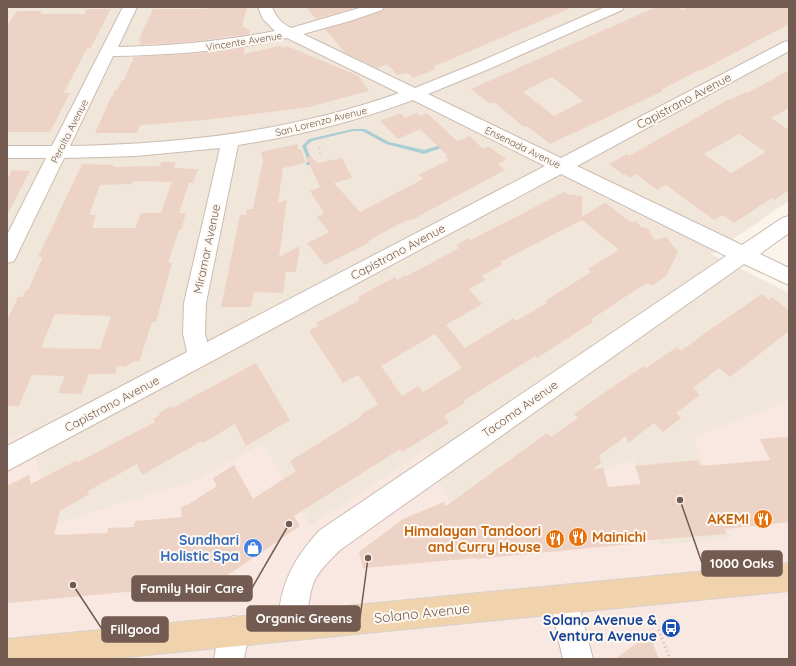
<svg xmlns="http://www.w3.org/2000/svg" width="796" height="666" viewBox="0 0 796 666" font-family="Quicksand,sans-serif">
  <rect width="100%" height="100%" fill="#faf4eb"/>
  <!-- residential -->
  <path fill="#f1e6da" d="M7,7H789V201L711,254L789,293V401L694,437L731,539L660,545L633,460L460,526L425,451L310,526L263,444L199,479L54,525L28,431L7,442Z"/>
  <!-- commercial -->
  <path fill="#f9e7e1" d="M789,401V659H7V442L28,431L54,525L199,479L263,444L310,526L425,451L461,526L633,460L660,545L731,539L694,437Z"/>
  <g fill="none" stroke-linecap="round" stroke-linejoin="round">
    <!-- stream -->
    <path fill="#a9ced3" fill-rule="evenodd" d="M353,129H365L389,142L424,150L445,144L447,145V146L424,154L386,144L362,131H353L312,141L306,146L312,161L310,165H306V164L308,161L302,146L309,139Z"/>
  </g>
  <!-- building -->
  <path fill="#edd3c6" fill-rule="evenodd" d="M222,7H247L242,26L250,30L249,34L197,41L139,45L141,41H138L153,9H201Z
    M306,7H358L316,19Z
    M385,7H573L433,67L436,69L413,78L408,73L397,75L387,64L377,68L345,53L325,29L382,11Z
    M656,7H678L683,10L688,7H789V24L700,71L699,70L661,90L663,91L550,144L527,126L524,127L494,102L490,104L471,89ZM552,77L583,101L554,116L523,92Z
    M87,9H111L90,49L87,48L64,93H70L50,132H7V25L17,11H42L40,13L44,14H84Z
    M280,46L284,48L287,46L359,76L369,91L309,107L205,120L140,125L137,133H95L111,97H113L115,90H117L122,80H124L134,57L201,53L245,47L244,54Z
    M789,70V108L771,118L789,130V190L775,200L772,198L734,223L722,215L714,220L666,185L657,190L636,174L630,178L625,174L623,175L609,164L627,154L629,156L729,99L730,100L746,92L748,93ZM739,134L766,152L731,173L704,154Z
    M400,113L405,118L417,113L420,116L427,113L457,141L470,136L483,149L488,146L506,159L498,164L505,170L412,220L411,219L395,226L368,241L369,243L325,265L307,243L329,232L317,217L324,213L310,191L320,187L307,158L310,155L317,163L342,158L352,178L334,183L360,212L423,179L418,175L449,160L445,156L447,155L420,129L398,139L380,121Z
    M298,144V150L301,149L306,163L283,168L278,203L287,200L279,257L300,246L296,272H286L283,293L254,292L251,307H221L240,215H246L247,209H253L263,160L261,152Z
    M161,162H176L174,168L198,169L193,183H189L179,213H186L181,230H179L168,263H172L156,322H152L139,362L134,361L125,367L117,366L115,374H89L81,394L58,393L65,376L32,375L19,406H7V321L18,297H23L26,290H28L43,257H38L82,164L114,165L113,167L160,166ZM133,181L172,182L161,213H141L135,228H92L96,215H89L100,185L132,184ZM55,314L111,316L100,349L41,348Z
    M12,170L30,171L7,215V179Z
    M564,192L567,194L582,196V217L604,203H606L630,222L636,221L640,226L648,229L655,240L666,237L678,252L666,276L652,286L648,283L643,285L592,319L593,322L537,358L536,356L523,364L463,401L465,403L444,416L449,423L402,452L400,449L294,516L300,526L237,569L213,584L7,603V486L29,475L31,484L77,460L78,462L155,422L153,419L160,415L159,413L171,406L172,408L256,363L290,420L246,446L235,424L203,443L202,441L142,475L137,464L88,491L89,494L60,511L54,535L107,533L108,528L134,527L135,521L182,517L181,507L189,504L217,486L213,478L234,465L253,499L296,471L290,461L362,416L361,414L378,404L358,375L343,383L309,331L318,326L316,323L360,300L358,297L395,277L397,280L406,275L407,276L459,248L456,245L469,238L471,240ZM582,220L619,250L588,269L591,272L545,301L547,303L516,321L514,318L465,348L446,325L482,304L469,289L485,280L482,276L503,264L500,262ZM435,334L462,368L423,392L419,386L402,396L381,366Z
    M762,294L769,300L772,297L789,311V331L730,377L719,368L693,388L700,395L676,413L681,418L663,432L654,423L628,443L626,436L599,456L601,463L593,469L603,468L608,487L641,484L635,466L698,460L701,466L770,460L760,439L789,437V522L725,529L726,534L641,541V543L476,559V558L363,568L359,552L403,519L444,502L446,506L547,433L551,437L578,418L574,414L611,388L644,366L646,368L677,347L681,351L708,331Z
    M651,639L659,659H615L637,643Z"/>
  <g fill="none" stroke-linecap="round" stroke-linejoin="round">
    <defs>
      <path id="minor" d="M123,7H137L118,47C171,46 223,41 275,31L263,19L258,7H272C275,16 282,24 291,28L363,7H384L382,10L350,21L303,34L415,88L479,62L605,7H624L622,10L489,69L428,94L561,158L784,42L789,41V51L577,166L742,245L782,218L789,216V233L760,254L789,268V285L744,264L340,550C330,560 318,571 313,584C307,601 309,619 302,635L292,640L282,635C277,624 279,617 280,605C285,574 299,553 320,530L726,256L561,174L7,471V446L187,352L183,333L184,303L220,148L136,156L64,158L14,261L7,263V235L46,158H7V146H52ZM287,38L399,93C293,131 182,144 70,146L113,56C171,55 230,51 287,38ZM413,100L545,166L207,342L205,333L206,303L238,145C298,136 356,121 413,100Z
        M563,585L573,589L577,599L593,659H563L549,599L553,589Z
        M234,616L244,621L249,631L244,659H214L219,631L224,621Z"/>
      <path id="major" d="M789,563V591L107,659H7V639Z"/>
    </defs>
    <!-- minor casing -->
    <use href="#minor" stroke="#ccbcb2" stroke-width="2"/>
    <!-- major casing -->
    <use href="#major" stroke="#d8d1ce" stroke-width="2"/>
    <!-- path-far1 -->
    <path stroke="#d2b7a9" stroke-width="2" stroke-dasharray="0.5 2" stroke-linecap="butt" d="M319,147L321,157"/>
    <!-- path -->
    <path stroke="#d2b7a9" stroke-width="3" stroke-dasharray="1 3.5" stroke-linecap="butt" d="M652,613L670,659"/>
    <!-- minor -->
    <use href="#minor" fill="#fff" fill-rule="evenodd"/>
    <!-- major -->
    <use href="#major" fill="#f0d3ac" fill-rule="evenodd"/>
  </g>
  <!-- icons -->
  <defs>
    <symbol id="restaurant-disc" viewBox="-11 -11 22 22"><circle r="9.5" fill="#e8710a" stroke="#fdf8f1"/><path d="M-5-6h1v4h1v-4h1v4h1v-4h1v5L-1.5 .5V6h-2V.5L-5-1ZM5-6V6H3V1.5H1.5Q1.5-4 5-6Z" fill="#fff"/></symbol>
    <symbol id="shop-disc" viewBox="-11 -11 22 22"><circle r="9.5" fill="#3f7fe0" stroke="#fdf8f1"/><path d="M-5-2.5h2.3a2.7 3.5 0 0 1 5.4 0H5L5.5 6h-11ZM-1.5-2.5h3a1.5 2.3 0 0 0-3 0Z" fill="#fff"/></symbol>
    <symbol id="bus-disc" viewBox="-11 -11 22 22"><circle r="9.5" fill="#1a4fb4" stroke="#fdf8f1"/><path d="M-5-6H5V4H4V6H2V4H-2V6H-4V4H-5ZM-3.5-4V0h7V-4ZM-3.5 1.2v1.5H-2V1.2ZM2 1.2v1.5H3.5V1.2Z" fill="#fff"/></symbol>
  </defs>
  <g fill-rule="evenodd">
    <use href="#restaurant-disc" x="752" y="508" width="22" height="22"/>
    <use href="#restaurant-disc" x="567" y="526" width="22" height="22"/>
    <use href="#restaurant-disc" x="544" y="528" width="22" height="22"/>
    <use href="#shop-disc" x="242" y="537" width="22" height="22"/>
    <use href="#bus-disc" x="660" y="617" width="22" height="22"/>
  </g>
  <g text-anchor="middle" stroke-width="4" stroke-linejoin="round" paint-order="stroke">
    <!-- far-street labels -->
    <g font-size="10" fill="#735b51" stroke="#fdf8f1">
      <text transform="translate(244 41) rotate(-9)" y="4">Vincente Avenue</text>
      <text transform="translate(321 121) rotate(-14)" y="4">San Lorenzo Avenue</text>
      <text transform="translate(69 131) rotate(-63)" y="4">Peralta Avenue</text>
      <text transform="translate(523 147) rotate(26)" y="4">Ensenada Avenue</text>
    </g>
    <!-- street labels -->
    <g font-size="12" fill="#735b51" stroke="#fdf8f1">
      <text transform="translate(684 101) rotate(-28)" y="4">Capistrano Avenue</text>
      <text transform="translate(207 249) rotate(-78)" y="4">Miramar Avenue</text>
      <text transform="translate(398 252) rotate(-28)" y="4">Capistrano Avenue</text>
      <text transform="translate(112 404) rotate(-28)" y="4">Capistrano Avenue</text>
      <text transform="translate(520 409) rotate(-35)" y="4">Tacoma Avenue</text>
    </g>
    <!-- near-food labels -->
    <g font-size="14" font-weight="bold" fill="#c56008" stroke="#fdf8f1" text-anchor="end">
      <text x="749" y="524">AKEMI</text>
      <text x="541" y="536">Himalayan Tandoori<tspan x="541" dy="16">and Curry House</tspan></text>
      <text x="592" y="542" text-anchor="start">Mainichi</text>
    </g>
    <!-- near-shop labels -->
    <g font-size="14" font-weight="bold" fill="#366cbe" stroke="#fdf8f1" text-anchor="end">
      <text x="239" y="545">Sundhari<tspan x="239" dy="16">Holistic Spa</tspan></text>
    </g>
    <!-- near-street labels -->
    <g font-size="14" fill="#735b51" stroke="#fdf8f1">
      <text transform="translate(422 613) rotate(-6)" y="5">Solano Avenue</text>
    </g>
    <!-- near-transit labels -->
    <g font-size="14" font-weight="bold" fill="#164399" stroke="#fdf8f1" text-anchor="end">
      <text x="657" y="625">Solano Avenue &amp;<tspan x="657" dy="16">Ventura Avenue</tspan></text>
    </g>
  </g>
  <!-- callouts -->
  <path fill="none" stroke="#735b51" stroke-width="1.5" d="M680 500L702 563M289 524L252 588M368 558L360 618M73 585L102 629"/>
  <g fill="#735b51" stroke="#fdf8f1" stroke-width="1.5">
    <circle cx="680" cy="500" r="4"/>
    <circle cx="289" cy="524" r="4"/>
    <circle cx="368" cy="558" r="4"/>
    <circle cx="73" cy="585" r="4"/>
  </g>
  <g fill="#735b51" stroke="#735b51" stroke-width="1.5">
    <rect x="702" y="551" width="80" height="25" rx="4"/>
    <rect x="132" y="576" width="120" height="25" rx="4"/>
    <rect x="247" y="606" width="113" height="25" rx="4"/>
    <rect x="102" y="617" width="66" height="25" rx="4"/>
  </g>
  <g font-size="13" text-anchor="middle" font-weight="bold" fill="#fff">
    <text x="742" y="568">1000 Oaks</text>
    <text x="192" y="593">Family Hair Care</text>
    <text x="304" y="623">Organic Greens</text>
    <text x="135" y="634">Fillgood</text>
  </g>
  <!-- border -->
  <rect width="796" height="666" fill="none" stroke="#735b51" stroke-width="16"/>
</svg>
